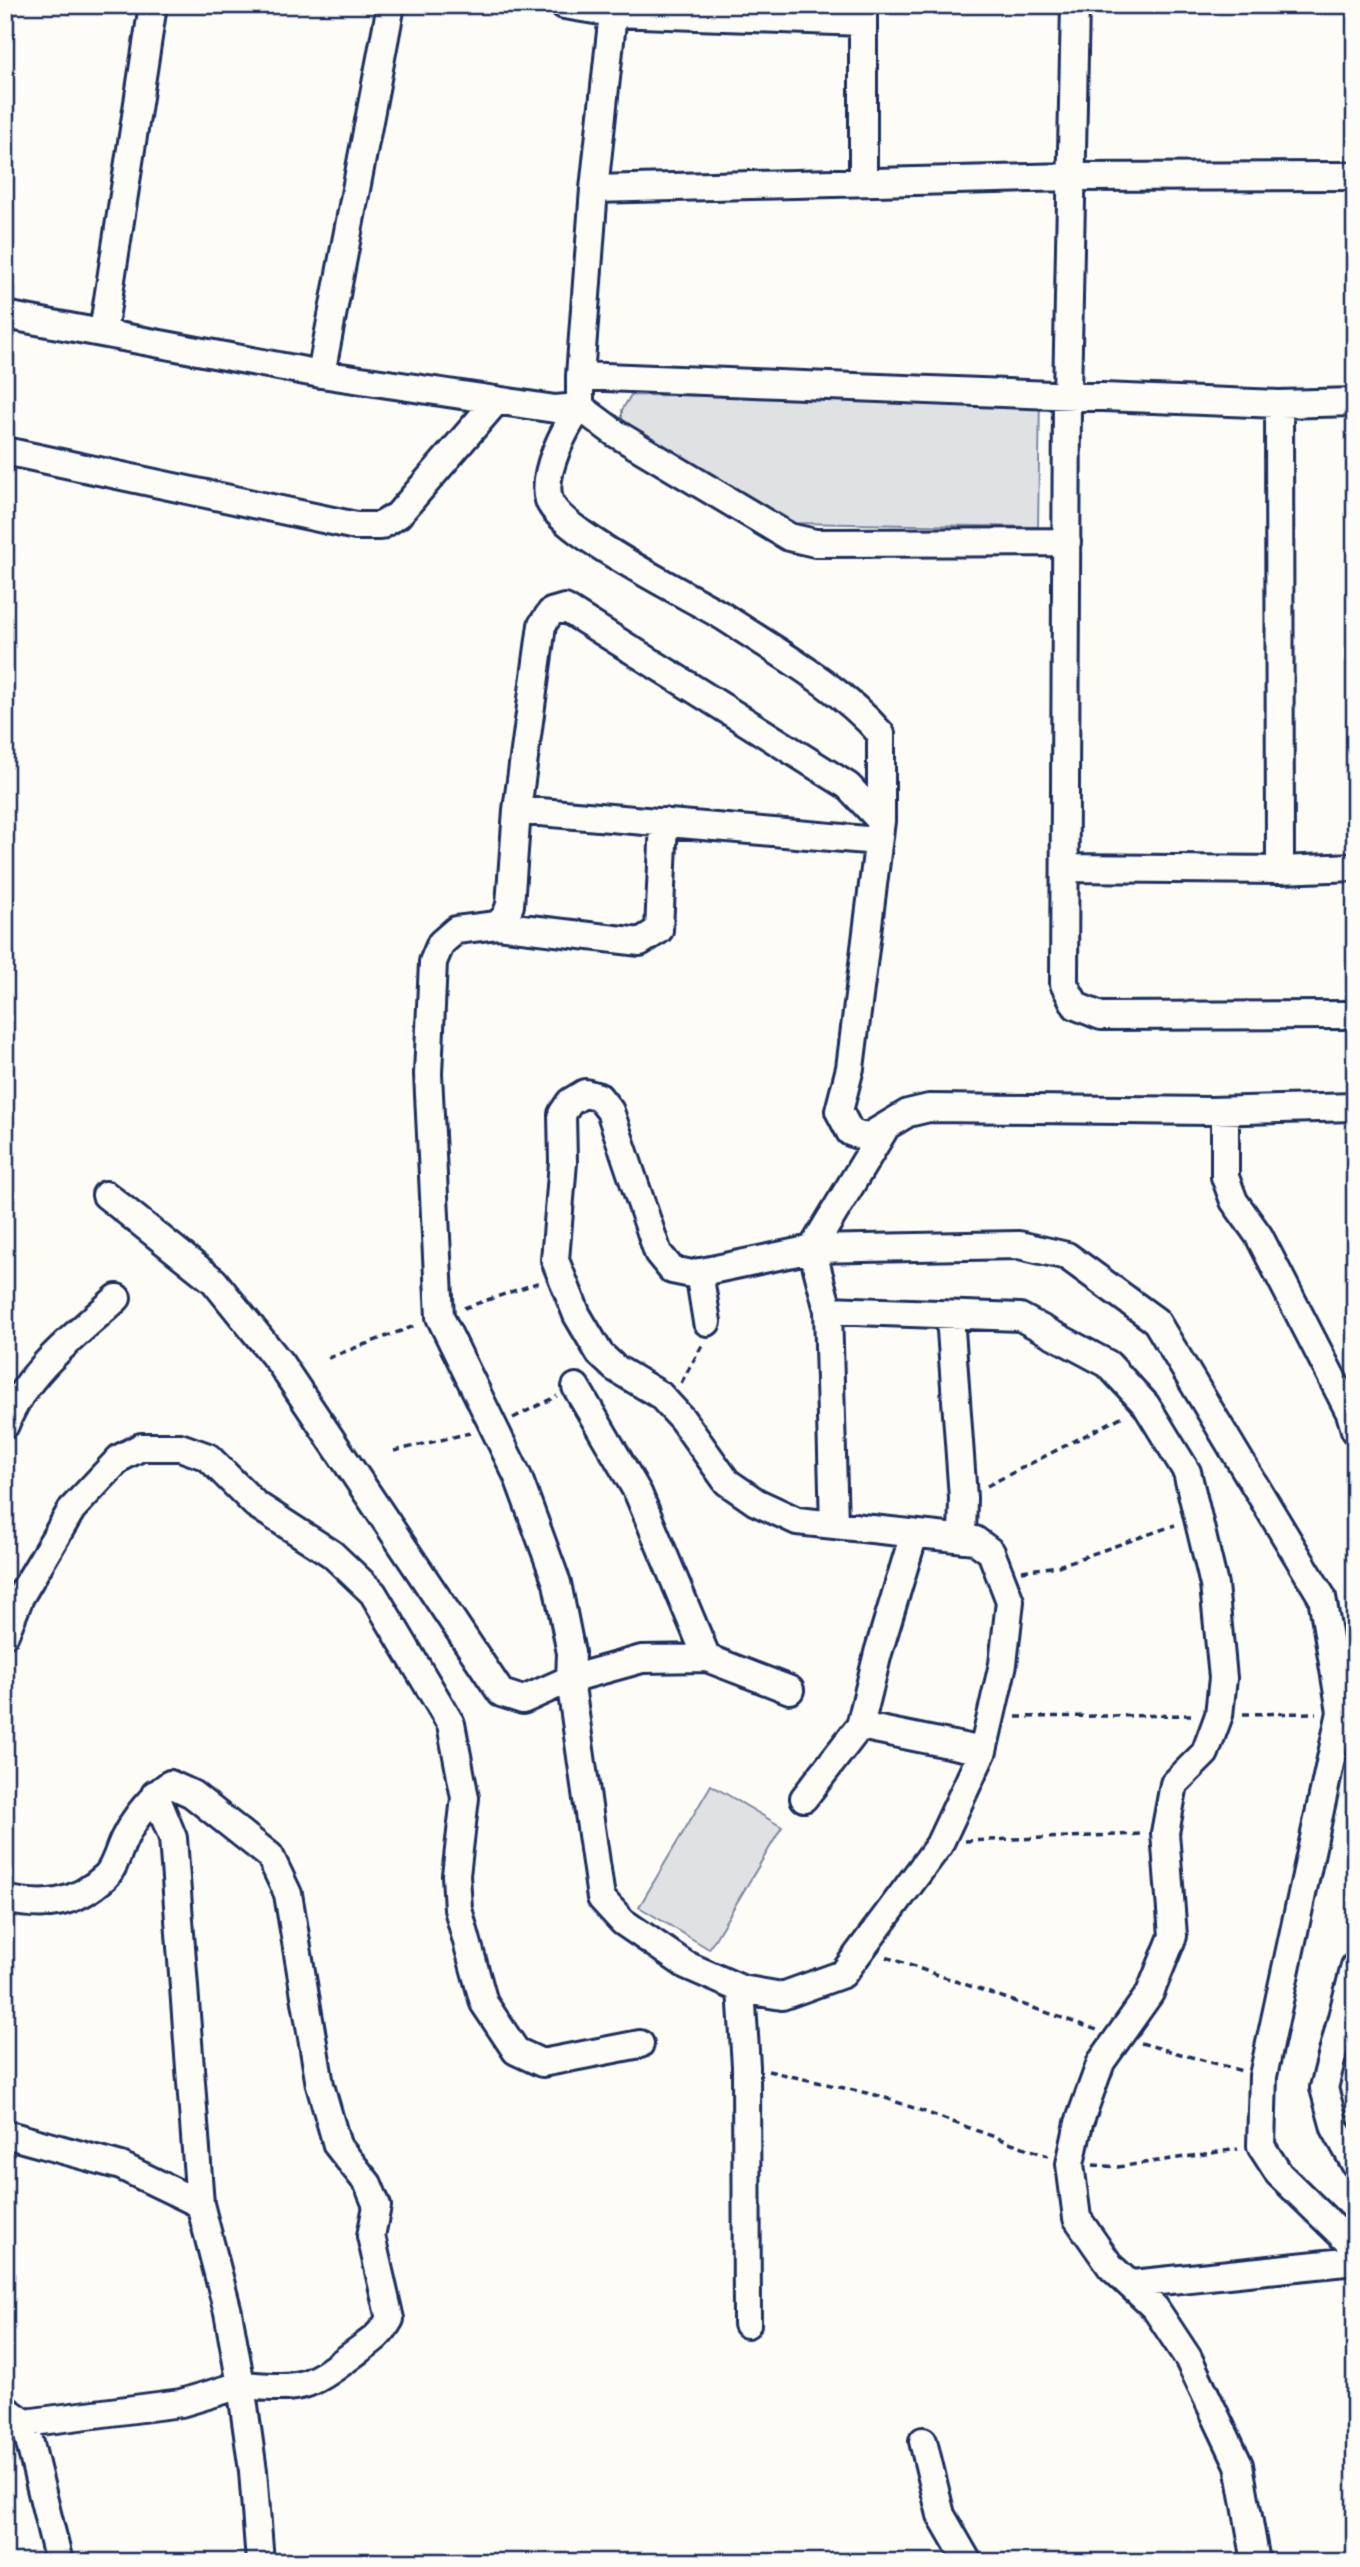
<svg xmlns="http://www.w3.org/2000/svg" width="1360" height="2567" viewBox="0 0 1360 2567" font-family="'Balsamiq Sans',sans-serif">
  <rect width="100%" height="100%" fill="#fdfcf7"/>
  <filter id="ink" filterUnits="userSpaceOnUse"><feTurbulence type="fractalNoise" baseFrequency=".0143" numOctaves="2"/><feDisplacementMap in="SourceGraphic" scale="14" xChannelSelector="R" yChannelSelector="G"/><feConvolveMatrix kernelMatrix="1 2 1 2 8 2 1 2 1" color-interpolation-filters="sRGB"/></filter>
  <g filter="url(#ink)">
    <!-- green -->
    <path fill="#e0e1e3" stroke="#7e88a0" stroke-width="2" d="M631,395L1040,396L1038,527L790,523L636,432L622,419V410Z
      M711,1785L782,1827L709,1949L639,1907Z"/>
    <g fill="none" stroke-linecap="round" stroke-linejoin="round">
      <defs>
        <path id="minor" d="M564,5L613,13L863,22
          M1075,5L1067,395L1064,984L1076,1006L1101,1016L1355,1015
          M613,13L594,189L580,376V407L615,433L789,537L815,543L1067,542
          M863,181V7
          M594,189L1071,177L1355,176
          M5,315L321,374L555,409L580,407
          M103,332L153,5
          M321,374L391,5
          M580,376L1279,404L1355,402
          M1279,404L1280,870
          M580,407C565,428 541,473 549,500C558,532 690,596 724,617C777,652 839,686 881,734V821L850,1068L839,1111L850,1132L866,1138L908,1113L929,1108L1211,1111L1355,1107
          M5,451L356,526H380L398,515L497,400
          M517,810L878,841
          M881,821L848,786L565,608L551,612L542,625L517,810L510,905L506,916L497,925L456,930L441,943L433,962L428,1074L440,1317L518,1477L557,1583L571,1653L570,1679L601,1898L623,1922L686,1965L741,1989L782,1996L843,1974L939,1845L983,1751L1003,1664L1010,1601L991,1552L975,1540L797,1521L756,1502L727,1482L682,1419L660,1395L615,1368L600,1354L577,1315L555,1260L563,1162L562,1114L570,1102L585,1093L599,1097L610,1111L658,1253L672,1270L692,1274L812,1249L1019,1245L1067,1256L1156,1321L1322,1597L1341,1712L1263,2076L1261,2146L1279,2174L1355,2248
          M1066,868L1280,870L1355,867
          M497,925L640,942L659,930L664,822
          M1225,1111V1177L1234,1201L1259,1236L1350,1413L1355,1430
          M884,1130L812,1249L828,1310L1020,1317L1108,1364L1146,1405L1187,1472L1214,1585L1223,1678L1219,1715L1205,1753L1174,1784L1165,1833L1173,1936L1150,1993L1101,2062L1079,2123L1070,2164L1077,2218L1111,2267L1155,2308L1188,2358L1239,2465L1256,2562
          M106,1195L214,1281L280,1363L501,1693L523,1700L570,1679L642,1659L707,1658L790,1690
          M699,1272L707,1322
          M828,1310L834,1525
          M950,1316L963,1498L962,1539
          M576,1387L638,1493L707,1658
          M5,1425C25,1373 77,1334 117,1298
          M5,1634L20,1597L72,1509L120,1458L141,1447H180L208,1457L255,1504L332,1554L373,1593L451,1724L465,1798L456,1875L458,1909L484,2003L516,2051L542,2063L640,2044
          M860,1726L983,1751
          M804,1798L860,1726L878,1653L914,1534
          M5,1899C44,1908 75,1905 106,1876C115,1867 119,1848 125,1837C135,1817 152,1796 170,1784L192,1794L270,1856L288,1894L320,2085L337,2145L368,2184L377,2206L371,2236L390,2319C380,2337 368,2343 352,2355C304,2391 300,2389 241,2385L253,2471L260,2562
          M1355,1966L1324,2088L1335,2128L1355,2164
          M741,1989L746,2066L747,2324
          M5,2134L121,2166L200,2204
          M1132,2284L1355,2261
          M5,2409L25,2423L59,2562
          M25,2423L181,2403L241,2385L228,2312L200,2204L173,1838L155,1794
          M923,2441L941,2515L968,2562"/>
      </defs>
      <!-- minor casing -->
      <use href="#minor" stroke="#1b2f5e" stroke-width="32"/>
      <!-- path -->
      <path stroke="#1b2f5e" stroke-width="3.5" stroke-dasharray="7 5" stroke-linecap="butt" d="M464,1308L540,1282
        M328,1358L417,1325
        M681,1383L703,1344
        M513,1418L557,1396
        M394,1451L470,1433
        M987,1486L1123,1416
        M1022,1571L1058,1566L1175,1525
        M1243,1714L1316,1713
        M1016,1717L1193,1715
        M965,1841L1143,1834
        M886,1957L1097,2030
        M1141,2043L1242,2071
        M768,2071L880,2096L1048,2156
        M1093,2165L1118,2167L1238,2149"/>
      <!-- minor -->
      <use href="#minor" stroke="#fdfcf7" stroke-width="26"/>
    </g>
  </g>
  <!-- margin -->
  <rect width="1360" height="2567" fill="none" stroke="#fdfcf7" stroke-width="28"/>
  <rect x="14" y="14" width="1332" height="2539" fill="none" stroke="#1b2f5e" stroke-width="2.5" filter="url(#ink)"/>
</svg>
